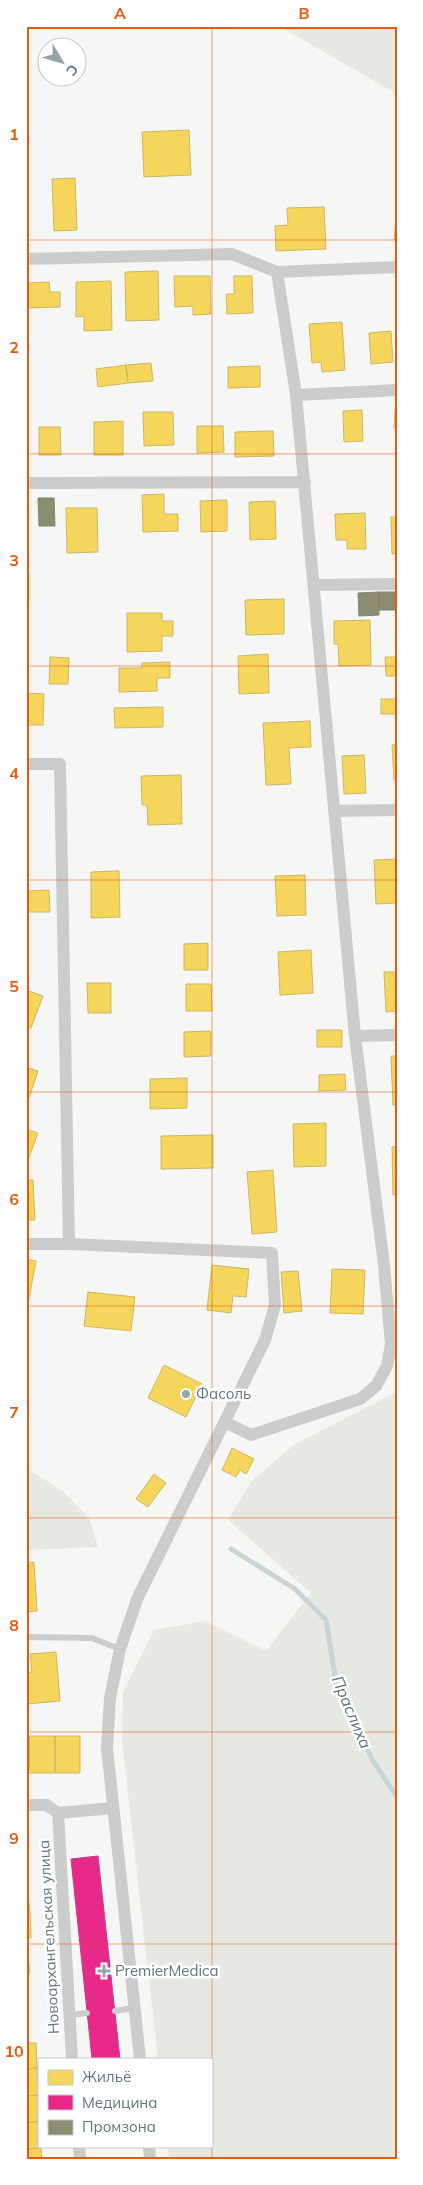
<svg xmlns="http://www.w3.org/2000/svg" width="423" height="2185" viewBox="0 0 423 2185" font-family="Mulish,sans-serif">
  <rect width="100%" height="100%" fill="#f6f6f5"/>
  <!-- green -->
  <path fill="#e6e8e2" d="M279,26H397V94Z
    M393,1394H397V2159H169L168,2146H211V2059H158L122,1742L123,1691L154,1630L205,1621L266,1651L311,1593L228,1520L252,1481L295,1444Z
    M31,1471L63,1491L89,1518L98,1547L26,1550V1472Z"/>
  <!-- homes -->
  <path fill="#f6d55c" stroke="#cab966" d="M189,130L191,175L144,177L142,132Z
    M75,178L77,230L54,231L52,179Z
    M324,207L326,249L276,251L275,226L288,225L287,208Z
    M396,218H397V240H394Z
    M158,271L159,320L126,321L125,272Z
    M174,276H210L211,314L193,315V306L175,307Z
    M234,276H252L253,313L227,314L226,294H234Z
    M111,281L112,330L84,331V316L76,317V282Z
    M49,282L50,292H60V307L26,308V283Z
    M342,322L345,370L322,372L321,362L312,363L309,324Z
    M391,331L393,362L371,364L369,333Z
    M151,363L153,381L128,383L126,365Z
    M126,365L128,383L98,387L96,369Z
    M260,366V387L228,388V367Z
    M395,409H397V428H394Z
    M362,410L363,441L344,442L343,411Z
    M143,412H173L174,445L144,446Z
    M123,421V455H94V422Z
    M197,426H223L224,452L197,453Z
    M39,427H60L61,455H39Z
    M273,431L274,456L235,457V432Z
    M164,494V514H178V531L143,532L142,495Z
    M26,495H28L29,520H26Z
    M227,500V531L201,532L200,501Z
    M275,501L276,539L250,540L249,502Z
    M66,508H97L98,552L67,553Z
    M365,513L366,549H347V540H336L335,514Z
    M391,517H397V553L392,554Z
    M26,573H29V601H26Z
    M284,599V634L246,635L245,600Z
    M127,613H162V621H173V636H162V651L127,652Z
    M370,620L371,665L339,666L338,644H334V621Z
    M268,654L269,693L239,694L238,656Z
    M50,657L69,658L68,684H49Z
    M385,657H397V676H386Z
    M170,662V678H157V691L119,692V668H142V663Z
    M26,693L44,694L43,725H26Z
    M381,699H397V714H381Z
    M163,707V727L115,728L114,708Z
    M310,721L311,747L289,748L291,784L266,785L263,723Z
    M397,744V780H394L392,745Z
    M364,755L366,793L344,794L342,756Z
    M181,775L182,824L148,825L147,805H142L141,776Z
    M397,859V903L376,904L374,860Z
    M119,871L120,917L91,918V872Z
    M305,875L306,915L277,916L275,876Z
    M49,890L50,912H26V891Z
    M208,943V970H184V944Z
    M311,950L313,993L280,995L278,952Z
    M384,972H397V1011L386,1012Z
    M87,983H111V1013H88Z
    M186,984H211L212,1011H186Z
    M26,990L43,996L31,1028L26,1027Z
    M317,1030H342V1047H317Z
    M211,1031V1056L184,1057V1032Z
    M391,1056H397V1105H393Z
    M26,1067L38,1071L29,1098L26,1097Z
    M345,1074L346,1090L319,1091V1075Z
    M187,1078V1108L150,1109V1079Z
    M326,1123V1166L294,1167L293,1124Z
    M26,1129L38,1133L27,1163H26Z
    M213,1135V1168L161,1169V1136Z
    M392,1147H397V1195H393Z
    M273,1170L277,1232L252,1234L247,1172Z
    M26,1180H33L35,1220H26Z
    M26,1259L36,1261L29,1299H26Z
    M212,1265L249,1269L246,1297L233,1296L231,1313L207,1310Z
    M332,1269L365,1270L363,1314L330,1313Z
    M298,1271L302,1311L284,1313L281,1272Z
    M88,1292L135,1297L131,1331L84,1326Z
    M164,1365L202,1384L186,1417L148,1398Z
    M232,1448L254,1459L246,1474L240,1470L236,1477L222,1470Z
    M154,1474L166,1483L148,1507L136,1499Z
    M34,1562L37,1611L26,1612V1563Z
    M56,1652L60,1701L26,1704V1673L32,1672L30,1654Z
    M26,1736H29V1773H26Z
    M29,1736H55V1773H29Z
    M55,1736H80V1773H55Z
    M26,1867H27L28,1891H26Z
    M26,1891H28L30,1914H26Z
    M26,1914H30L31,1938L26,1937Z
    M26,1937L30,1973H26Z
    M26,2043H36L37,2068L26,2069Z
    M37,2068L39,2095L26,2096V2069Z
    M39,2095V2122H26V2096Z
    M26,2122H39V2146L41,2148L26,2149Z
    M41,2148L42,2159H26V2149Z"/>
  <!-- health -->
  <path fill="#e7298a" stroke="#bf4087" d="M98,1856L120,2059H92L71,1859Z"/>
  <!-- industry -->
  <path fill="#8c8c6e" stroke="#7f8673" d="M38,498H54L55,526H39Z
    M379,592H397V610H379Z
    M379,592V615L359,616L358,593Z"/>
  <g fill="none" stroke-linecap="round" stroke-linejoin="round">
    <!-- stream -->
    <path stroke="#c8d4d5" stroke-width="5" d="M231,1549L295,1589L326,1620L336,1682L372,1759L397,1797"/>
    <!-- service -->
    <path stroke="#cbcccc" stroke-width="6" d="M26,1637L92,1638L120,1649
      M115,2011L134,2008
      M70,2015L87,2013"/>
    <!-- minor -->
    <path stroke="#cbcccc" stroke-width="12" d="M26,259L232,254L277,272L296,395L355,1036L384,1265L391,1344L387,1366L376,1386L360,1399L251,1435L225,1422
      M277,272L397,267
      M296,395L397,390
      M26,483L305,482
      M315,585L397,584
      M26,764H60L69,1244L272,1253L275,1305L265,1340L138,1597L120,1649L110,1698L107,1748L140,2059
      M334,811L397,810
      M355,1036L397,1035
      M26,1244H69
      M26,1805H47L58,1813L113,1808
      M58,1813L72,2059
      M79,2146L80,2159
      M149,2146L150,2159"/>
  </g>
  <!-- grid -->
  <path fill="none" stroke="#e8590c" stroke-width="1" stroke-opacity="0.55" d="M212,26V2159M26,240H397M26,454H397M26,666H397M26,880H397M26,1092H397M26,1306H397M26,1518H397M26,1732H397M26,1944H397"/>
  <!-- markers -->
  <g fill="#96a3a8" stroke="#fff" stroke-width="2">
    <circle cx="186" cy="1394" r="5"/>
    <path d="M101.5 1963.5h5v5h5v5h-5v5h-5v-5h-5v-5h5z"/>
  </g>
  <g text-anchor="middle" stroke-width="5" stroke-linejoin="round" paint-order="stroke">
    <!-- poi labels -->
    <g font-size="15" fill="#62777f" stroke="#fff" text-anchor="start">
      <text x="196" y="1399">Фасоль</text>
      <text x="115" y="1976">PremierMedica</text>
    </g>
    <!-- street labels -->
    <g font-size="15" fill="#62777f" stroke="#fff">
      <text transform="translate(49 1937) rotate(-93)" y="5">Новоархангельская улица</text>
    </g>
    <!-- water labels -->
    <g font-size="16" font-style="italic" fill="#5d767a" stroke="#fff">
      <text transform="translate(352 1712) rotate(67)" y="6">Праслиха</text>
    </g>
  </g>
  <!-- border -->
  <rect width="423" height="2185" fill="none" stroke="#ffffff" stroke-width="55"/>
  <!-- legend -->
  <rect x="38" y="2058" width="175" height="90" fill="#ffffff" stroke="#c0c9cc"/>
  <rect x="48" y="2070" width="25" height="15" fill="#f6d55c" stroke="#c0c9cc"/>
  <text x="82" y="2082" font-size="15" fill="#62777f">Жильё</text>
  <rect x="48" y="2095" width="25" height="15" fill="#e7298a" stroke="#c0c9cc"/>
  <text x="82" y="2108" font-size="15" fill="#62777f">Медицина</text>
  <rect x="48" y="2120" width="25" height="15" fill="#8c8c6e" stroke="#c0c9cc"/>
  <text x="82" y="2132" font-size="15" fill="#62777f">Промзона</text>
  <!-- north arrow -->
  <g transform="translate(62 62) rotate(128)"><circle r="24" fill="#ffffff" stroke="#c0c9cc"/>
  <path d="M0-4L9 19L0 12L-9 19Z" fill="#96a3a8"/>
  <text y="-8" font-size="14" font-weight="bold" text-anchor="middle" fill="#62777f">С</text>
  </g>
  <rect x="28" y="28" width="368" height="2130" fill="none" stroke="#e8590c" stroke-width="2"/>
  <g font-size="16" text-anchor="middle" font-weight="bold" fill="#e8590c">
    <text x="120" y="19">A</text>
    <text x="304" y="19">B</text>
    <text x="14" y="140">1</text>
    <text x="14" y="353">2</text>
    <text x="14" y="566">3</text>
    <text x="14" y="779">4</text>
    <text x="14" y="992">5</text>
    <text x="14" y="1205">6</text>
    <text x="14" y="1418">7</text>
    <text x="14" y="1631">8</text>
    <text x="14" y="1844">9</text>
    <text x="14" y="2057">10</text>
  </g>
</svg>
